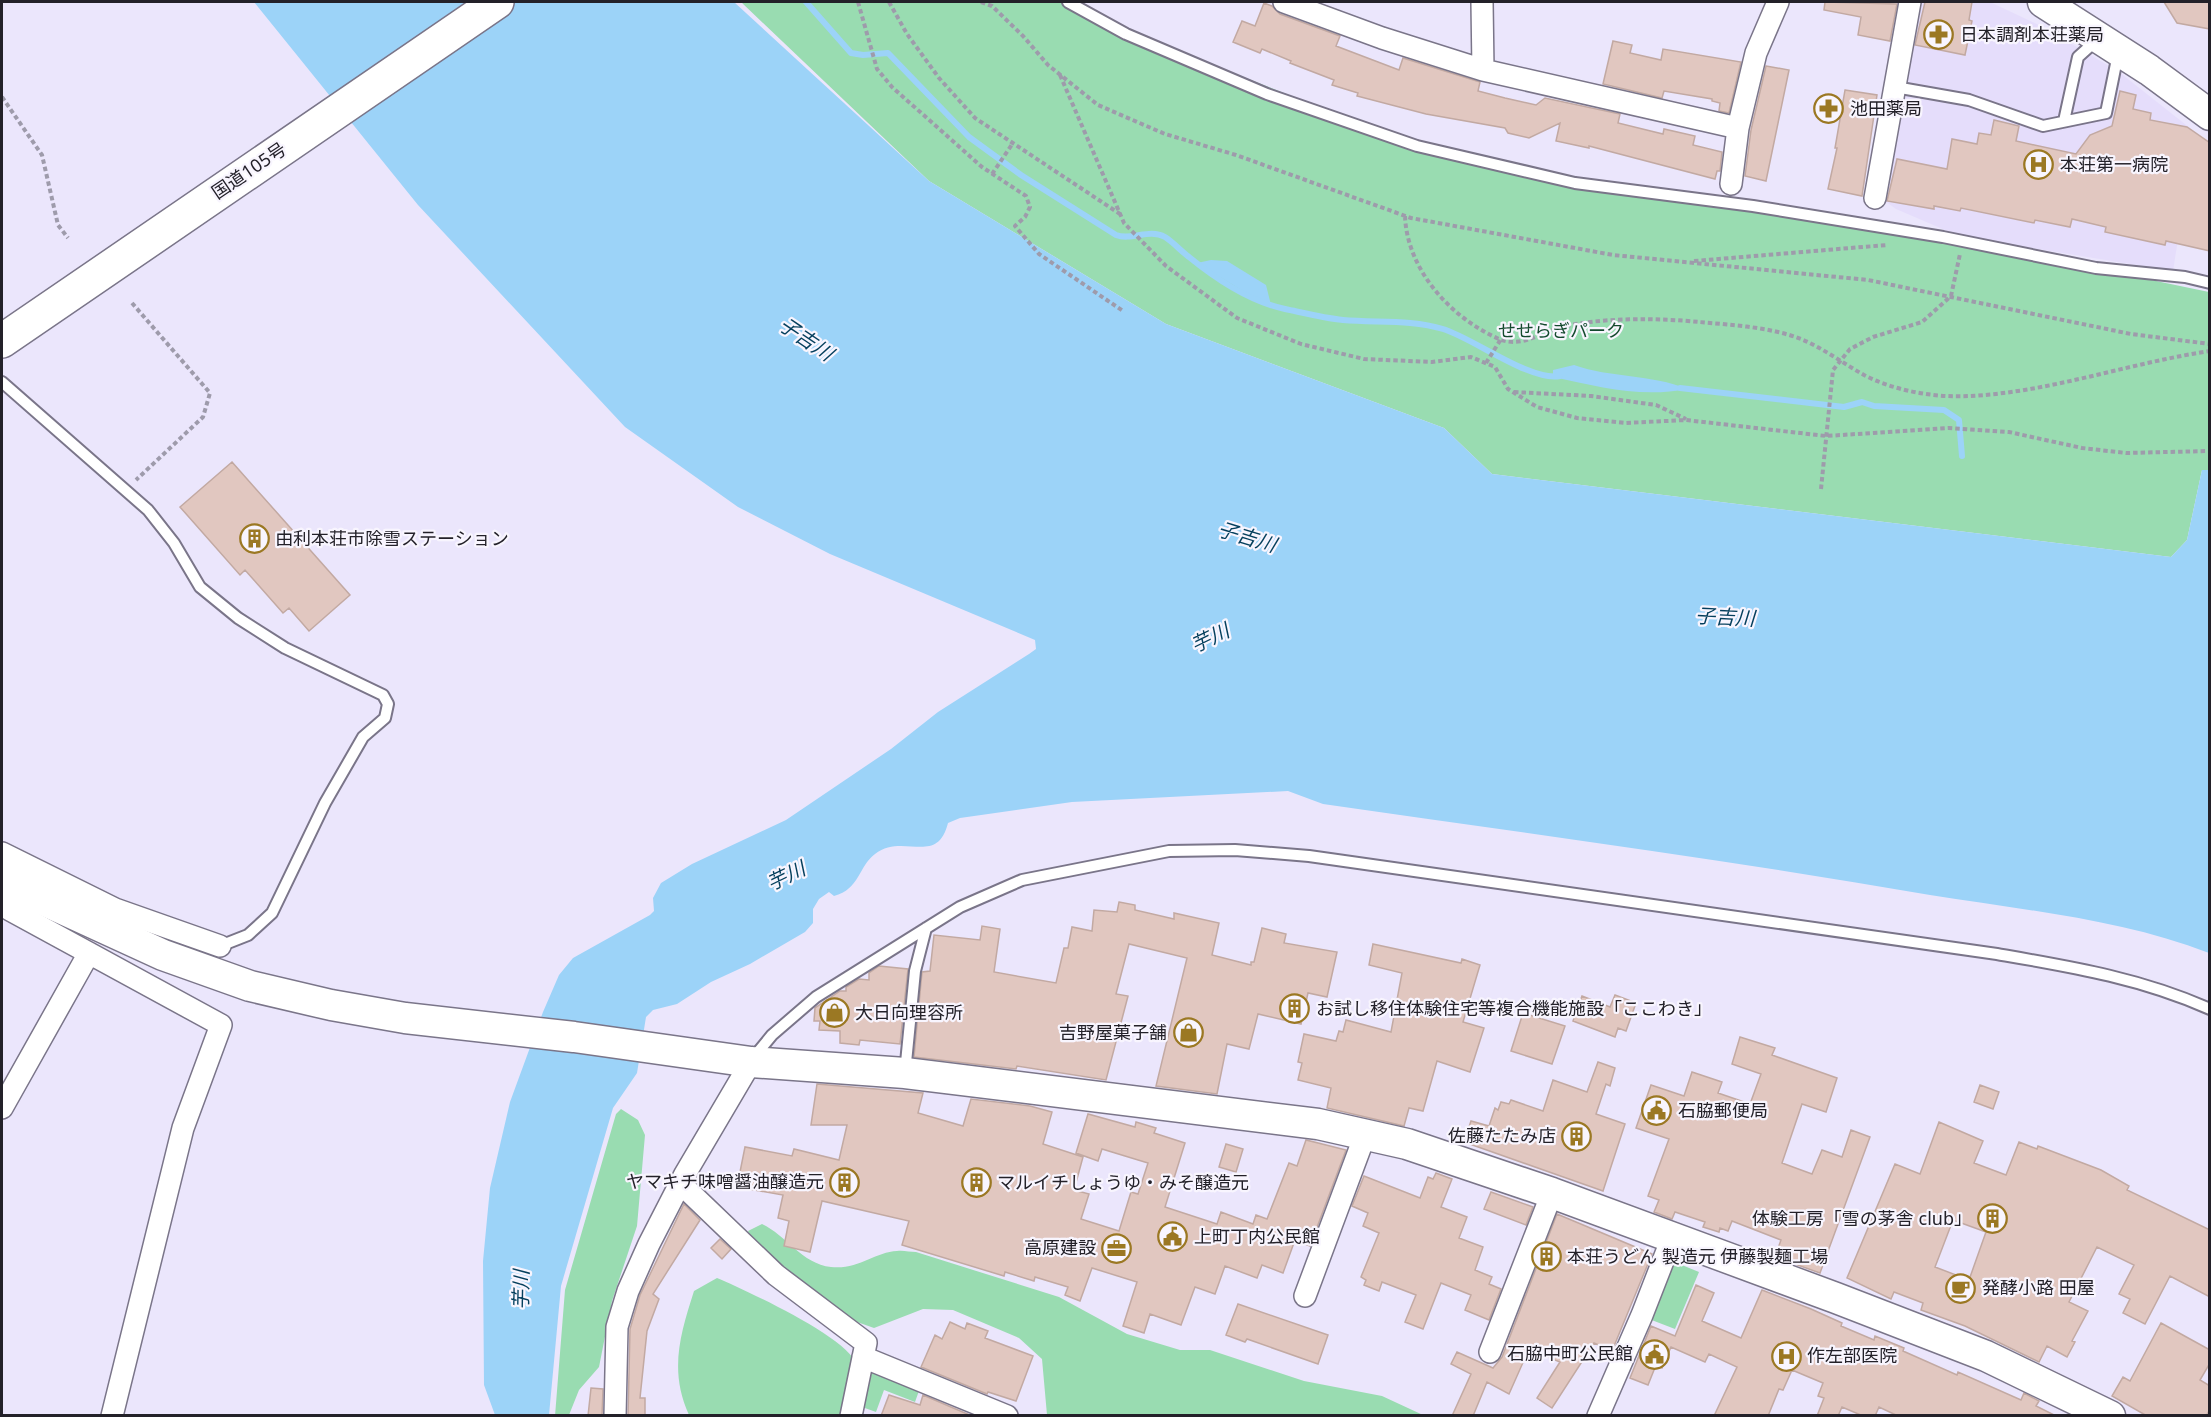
<svg xmlns="http://www.w3.org/2000/svg" width="2211" height="1417" viewBox="0 0 2211 1417" font-family="'Noto Sans','Noto Sans JP',sans-serif">
  <rect width="100%" height="100%" fill="#ebe6fc"/>
  <!-- built -->
  <path fill="#e5ddfb" d="M1919,2H1990L2043,27L2119,72L2195,132L2173,271L1959,236L1896,209L1881,198Z"/>
  <!-- green -->
  <path fill="#99dcb1" d="M741,2H1070L1104,22L1418,146L1619,190L1963,241L2209,292V470H2202L2187,540L2171,557L1492,474L1444,428L1166,324L929,181Z
    M621,1109L638,1120L645,1135L637,1226L612,1301L599,1367L579,1390L569,1415L555,1416L565,1290L616,1114Z
    M762,1224C786,1235 802,1264 831,1267C858,1270 875,1252 897,1251C903,1250 910,1252 916,1252L1059,1297L1127,1334L1180,1350H1210L1304,1381L1382,1396L1423,1415H1047L1042,1359L1019,1338L953,1310L923,1309L874,1328L843,1317L752,1242L748,1231Z
    M1672,1261L1699,1272L1675,1329L1649,1319Z
    M717,1278C743,1289 852,1339 856,1365C857,1377 848,1403 846,1415H689C669,1371 680,1335 694,1291Z
    M869,1370L920,1388L915,1402L884,1390L876,1412L862,1407Z"/>
  <!-- water -->
  <path fill="#9cd3f8" d="M254,2H734L929,181L1166,324L1444,428L1492,474L2171,557L2187,540L2202,470H2209V953C2121,919 2023,910 1930,895C1728,860 1526,833 1323,804L1288,791L1072,802L960,818L948,823C937,867 903,832 875,854C858,867 860,889 834,896L829,892L819,899L813,909V923L805,932L750,964L711,982L677,1004L653,1010L646,1017L637,1073L613,1108L561,1286L549,1415H495L484,1385L483,1261L490,1188L510,1102L543,1012L559,975L573,958L650,915L654,911L653,898L661,883L692,864L786,820L891,749L938,712L1029,654L1036,649L1035,640L830,554L738,507L625,427L418,205Z
    M1211,260L1227,261L1266,285L1271,305L1258,300L1197,263Z
    M1574,365C1611,378 1650,374 1688,389C1640,398 1600,387 1553,377V370Z"/>
  <g fill="none" stroke-linecap="round" stroke-linejoin="round">
    <!-- stream -->
    <path stroke="#9cd3f8" stroke-width="6" d="M806,2L851,53L863,55L888,53L969,137L1021,175L1116,235C1132,241 1149,228 1165,237C1173,242 1181,251 1189,257C1216,279 1251,302 1285,309C1304,313 1324,318 1343,320C1376,323 1411,319 1443,329C1473,338 1531,382 1560,376
      M1680,388L1844,407L1862,402L1874,406L1944,410L1959,420L1962,456"/>
  </g>
  <!-- building -->
  <path fill="#e1c7c0" stroke="#c2a9a2" stroke-width="1.5" fill-rule="evenodd" d="M1825,2L1897,4L1890,41L1858,35L1861,17L1824,10Z
    M1925,2H1972L1969,20L1972,21L1965,55L1915,45Z
    M2164,2H2210V29L2177,23Z
    M1264,3L1272,6L1280,14L1340,36L1336,46L1399,70L1403,58L1480,82L1478,91L1505,98L1536,105L1545,98L1620,114L1618,123L1663,134L1664,129L1695,136L1693,145L1722,152L1720,171H1717L1715,179L1589,146V148L1556,141L1560,123L1529,138L1508,133L1505,128L1426,114L1357,96L1358,93L1332,85L1334,80L1290,63L1291,61L1262,49L1260,53L1233,42L1242,21L1255,26Z
    M1613,41L1632,45L1630,53L1661,60L1663,49L1741,62L1729,113L1719,111L1720,103L1712,101V99L1664,91L1662,98L1603,84Z
    M1766,66L1789,70L1766,181L1745,176L1751,130Z
    M1845,90L1877,95L1862,196L1828,189L1837,148H1835Z
    M2120,91L2136,95L2133,109L2151,113L2150,120L2187,127L2210,143V251L2166,241L2165,245L2105,232L2106,227L2072,219L2070,227L2035,220L2034,223L1961,208L1960,211L1934,206V209L1887,201L1897,159L1947,169L1952,139L1977,144L1979,133L1991,135L1994,120L2019,126L2016,141L2076,154L2090,135L2112,126Z
    M232,462L350,595L309,631L289,608L283,613L245,570L240,575L180,507Z
    M1119,902L1135,905V910L1174,919V913L1219,923L1212,955L1251,965V962H1254L1262,928L1286,934L1284,943L1337,952L1327,997L1308,993L1301,1024L1258,1014L1249,1049L1227,1044L1217,1094L1156,1086L1187,958L1129,944L1116,994L1128,996L1106,1080L1017,1066L1016,1069L914,1057L922,972L930,971L934,935L980,940L982,926L1000,929L994,972L1056,983L1064,948H1068L1072,927L1092,931L1094,910L1117,912Z
    M1373,944L1461,963L1462,959L1480,965L1463,1022L1484,1028L1470,1072L1437,1061L1423,1111L1409,1108L1404,1126L1327,1108L1331,1088L1298,1080L1302,1063L1298,1062L1304,1034L1336,1041L1339,1031L1343,1032L1346,1020L1391,1032L1402,973L1369,965Z
    M879,966L908,969L900,1044L860,1040L859,1045L840,1043V1031L819,1030L820,1021H814L815,1008L840,991H846V987L859,979L869,980V973Z
    M1615,995L1636,1003L1626,1031L1618,1028L1615,1037L1573,1021L1582,996L1610,1007Z
    M1523,1013L1565,1026L1552,1064L1511,1051Z
    M1740,1037L1775,1048L1772,1055L1837,1078L1826,1112L1802,1104L1782,1163L1812,1174L1822,1150L1842,1157L1851,1130L1870,1137L1820,1273L1775,1257L1781,1240L1732,1221L1728,1231L1720,1228L1719,1232L1703,1227L1705,1222L1675,1212L1672,1219L1654,1212L1659,1200L1648,1196L1669,1139L1636,1128L1651,1085L1684,1096L1692,1072L1722,1082L1718,1093L1750,1104L1761,1074L1732,1064Z
    M1598,1062L1615,1068L1610,1086L1606,1084L1596,1114L1625,1124L1603,1191L1464,1142L1471,1121L1489,1126L1495,1108L1498,1110L1501,1102L1509,1104L1511,1100L1543,1111L1553,1080L1587,1092Z
    M817,1084L923,1093L918,1113L963,1126L971,1099L1030,1106L1052,1112L1043,1144L1083,1157L1074,1190L1089,1194L1081,1219L1119,1231L1131,1192L1138,1194L1148,1163L1102,1149L1098,1161L1076,1153L1088,1114L1135,1127L1136,1122L1156,1128L1154,1133L1185,1143L1165,1207L1217,1224L1221,1212L1253,1224L1256,1215L1267,1219L1289,1163L1297,1166L1306,1140L1346,1150L1310,1246L1295,1240L1283,1273L1262,1265L1257,1278L1225,1266L1215,1294L1195,1287L1181,1325L1150,1314L1144,1333L1123,1326L1137,1282L1092,1268L1080,1301L1065,1295L1068,1287L1035,1277L1034,1281L1005,1272L1004,1276L902,1245L909,1221L822,1201L810,1252L784,1246L789,1221L778,1218L783,1195L737,1187L745,1147L792,1156L794,1149L839,1160L847,1125H811Z
    M1980,1085L1999,1092L1993,1109L1974,1102Z
    M1939,1122L1983,1141L1974,1163L2006,1175L2019,1142L2037,1149L2038,1146L2101,1170L2129,1186L2127,1190L2210,1230V1297L2170,1276L2145,1324L2123,1313L2130,1299L2119,1294L2134,1265L2097,1247L2069,1302L2088,1311L2072,1341L2075,1342L2067,1357L2047,1346L2039,1362L1965,1326L1921,1310L1923,1303L1894,1292L1891,1299L1847,1278L1895,1164L1920,1174ZM1953,1220L1986,1232L1969,1280L1935,1267Z
    M1226,1144L1243,1149L1236,1172L1219,1167Z
    M1436,1173L1452,1179L1441,1207L1467,1217L1459,1238L1483,1247L1475,1270L1492,1277L1489,1284L1501,1289L1489,1320L1465,1310L1471,1295L1441,1283L1423,1329L1405,1322L1416,1295L1382,1282L1379,1291L1364,1285L1366,1280L1361,1277L1379,1233L1363,1226L1368,1213L1352,1206L1364,1176L1420,1198L1428,1177L1433,1179Z
    M1491,1192L1533,1207L1526,1225L1484,1209Z
    M684,1204L700,1220L653,1294L659,1299L647,1331L640,1398H645V1416H628L630,1329L640,1295Z
    M1557,1214L1652,1254L1612,1351L1594,1343L1552,1408L1537,1398L1560,1362L1529,1349L1509,1394L1487,1382L1473,1416H1452L1471,1374L1451,1364L1457,1352L1493,1368L1502,1357Z
    M720,1239L731,1249L722,1259L711,1248Z
    M1696,1285L1714,1293L1702,1321L1741,1338L1762,1290L1811,1309L1842,1323L1841,1326L1874,1340L1875,1336L1904,1348L1903,1351L1957,1375L1958,1372L2021,1400L2024,1393L2039,1401L2036,1406L2056,1416H1898L1879,1407L1875,1416H1863L1842,1407L1838,1416H1817L1824,1398L1818,1396L1823,1383L1792,1370L1783,1390L1779,1389L1768,1416H1714L1737,1367L1709,1354L1705,1362L1671,1347L1662,1368L1656,1365L1648,1385L1630,1378L1651,1326L1675,1336Z
    M1238,1304L1328,1335L1318,1364L1247,1339L1245,1342L1226,1335Z
    M950,1322L965,1329L967,1323L988,1331L985,1338L1033,1356L1016,1401L988,1392L987,1394L921,1367L935,1335L942,1339Z
    M2161,1323L2210,1350V1363L2200,1380L2210,1386V1409L2206,1416H2147L2112,1396L2123,1377L2130,1381Z
    M591,1388L603,1389L602,1416H588Z
    M889,1395L920,1405L923,1395L972,1416H881Z"/>
  <g fill="none" stroke-linecap="round" stroke-linejoin="round">
    <defs>
      <path id="lane" d="M1068,2L1126,34L1267,94L1417,146L1575,183L1753,206L1943,237L2096,268L2185,277L2210,283
        M1895,87L1969,100L2043,126L2106,113L2118,54
        M2064,121L2078,57L2098,39
        M2,382L148,510L174,543L200,587L238,618L285,648L383,695L388,704L385,718L363,737L325,803L272,913L248,935L220,946
        M754,1057L772,1035L816,997L960,907L1022,880L1169,851L1235,850L1309,856L1997,954C2072,967 2140,978 2210,1009
        M905,1073L915,971L926,928"/>
      <path id="street" d="M1284,2L1382,38L1483,70L1738,128
        M1482,2L1483,70
        M1731,184L1738,128L1756,53L1778,2
        M1875,198L1910,2
        M2,853L115,909L220,946
        M2,902L10,910L221,1025L183,1128L112,1416
        M2,1108L89,953
        M680,1183L776,1275L866,1343L851,1416
        M1305,1296L1365,1135
        M1490,1352L1552,1193
        M863,1357L1007,1416
        M615,1416L617,1327L628,1291L649,1244L685,1174L751,1062
        M1598,1416L1642,1315L1672,1238"/>
      <path id="secondary" d="M2043,2L2149,70L2210,115
        M2,876L30,894L163,955L250,986L331,1005L405,1018L574,1037L751,1062L905,1073L1318,1124L1407,1144L1552,1193L1836,1298L1986,1356L2110,1416"/>
      <path id="highway" d="M2,341L497,2"/>
    </defs>
    <!-- lane casing -->
    <use href="#lane" stroke="#7a7589" stroke-width="14"/>
    <!-- street casing -->
    <use href="#street" stroke="#7a7589" stroke-width="24"/>
    <!-- secondary casing -->
    <use href="#secondary" stroke="#7a7589" stroke-width="33"/>
    <!-- highway casing -->
    <use href="#highway" stroke="#7a7589" stroke-width="36"/>
    <!-- path -->
    <path stroke="#9e9bab" stroke-width="4" stroke-dasharray="4.5 3" stroke-linecap="butt" d="M858,2L877,69L892,87L982,167L1026,196L1030,207L1025,217L1015,226L1039,254L1123,311
      M889,2L907,34L939,78L975,118L1120,214
      M981,2L992,6L1023,36L1048,65L1098,105L1165,134L1236,155L1411,218L1613,255L1868,280L2131,334L2210,344
      M1060,75L1124,223L1166,266L1237,318L1301,344L1364,359L1432,362L1471,357L1495,367L1508,389L1537,407L1577,418L1626,423L1686,420L1826,436L1949,428L2009,432L2082,448L2126,453L2210,451
      M2,97L42,155L58,225L68,238
      M992,174L1013,143
      M1405,216C1407,270 1451,318 1499,339C1521,348 1538,334 1559,328C1596,317 1661,318 1699,322C1732,325 1770,327 1801,339C1823,348 1844,364 1864,375C1895,391 1935,398 1970,396C2051,392 2129,363 2210,351
      M1694,261L1887,245
      M132,303L210,393L203,417L136,480
      M1486,363L1501,339
      M1514,392L1591,396L1656,405L1686,419
      M1821,489L1833,370L1850,349L1873,337L1922,322L1951,296L1960,254"/>
    <!-- lane -->
    <use href="#lane" stroke="#fff" stroke-width="10"/>
    <!-- street -->
    <use href="#street" stroke="#fff" stroke-width="21"/>
    <!-- secondary -->
    <use href="#secondary" stroke="#fff" stroke-width="30"/>
    <!-- highway -->
    <use href="#highway" stroke="#fff" stroke-width="33"/>
  </g>
  <!-- icons -->
  <defs>
    <symbol id="pharmacy-ring" viewBox="-11 -11 22 22"><circle r="9.5" fill="#f8f5fe" stroke="#9b7823" stroke-width="1.5"/><path d="M-2-6h4v4h4v4h-4v4h-4v-4h-4v-4h4Z" fill="#9b7823"/></symbol>
    <symbol id="hospital-ring" viewBox="-11 -11 22 22"><circle r="9.5" fill="#f8f5fe" stroke="#9b7823" stroke-width="1.5"/><path d="M-5-5h3v3.5h4V-5h3V5h-3V1.5h-4V5h-3Z" fill="#9b7823"/></symbol>
    <symbol id="building-ring" viewBox="-11 -11 22 22"><circle r="9.5" fill="#f8f5fe" stroke="#9b7823" stroke-width="1.5"/><path d="M-4-6H4V6H1V3H-1V6H-4ZM-2.5-4.3h1.7v1.8h-1.7ZM.8-4.3h1.7v1.8H.8ZM-2.5-1h1.7V.8h-1.7ZM.8-1h1.7V.8H.8Z" fill="#9b7823"/></symbol>
    <symbol id="shop-ring" viewBox="-11 -11 22 22"><circle r="9.5" fill="#f8f5fe" stroke="#9b7823" stroke-width="1.5"/><path d="M-5-2.5h2.3a2.7 3.5 0 0 1 5.4 0H5L5.5 6h-11ZM-1.5-2.5h3a1.5 2.3 0 0 0-3 0Z" fill="#9b7823"/></symbol>
    <symbol id="civic-ring" viewBox="-11 -11 22 22"><circle r="9.5" fill="#f8f5fe" stroke="#9b7823" stroke-width="1.5"/><path d="M-.6-6.5H3V-4.5H.6V-3L4-1V1h2V6H-6V1h2V-1L-.6-3ZM-1.2 2.5V6h2.4V2.5Z" fill="#9b7823"/></symbol>
    <symbol id="office-ring" viewBox="-11 -11 22 22"><circle r="9.5" fill="#f8f5fe" stroke="#9b7823" stroke-width="1.5"/><path d="M-6-3h4V-5.5h4V-3h4V5H-6ZM-1-4.5V-3h2v-1.5ZM-6 0V1H6V0Z" fill="#9b7823"/></symbol>
    <symbol id="cafe-ring" viewBox="-11 -11 22 22"><circle r="9.5" fill="#f8f5fe" stroke="#9b7823" stroke-width="1.5"/><path d="M-5.5-4.5H6V0H3Q3 3.5 0 3.5H-2.5Q-5.5 3.5-5.5 0ZM3-3.2v2h1.7v-2ZM-6 4.5H4V6H-6Z" fill="#9b7823"/></symbol>
  </defs>
  <g fill-rule="evenodd">
    <use href="#pharmacy-ring" x="1922" y="18" width="33" height="33"/>
    <use href="#pharmacy-ring" x="1812" y="92" width="33" height="33"/>
    <use href="#hospital-ring" x="2022" y="148" width="33" height="33"/>
    <use href="#building-ring" x="238" y="522" width="33" height="33"/>
    <use href="#building-ring" x="1278" y="992" width="33" height="33"/>
    <use href="#shop-ring" x="818" y="996" width="33" height="33"/>
    <use href="#shop-ring" x="1172" y="1016" width="33" height="33"/>
    <use href="#civic-ring" x="1640" y="1094" width="33" height="33"/>
    <use href="#building-ring" x="1560" y="1120" width="33" height="33"/>
    <use href="#building-ring" x="828" y="1166" width="33" height="33"/>
    <use href="#building-ring" x="960" y="1166" width="33" height="33"/>
    <use href="#building-ring" x="1976" y="1202" width="33" height="33"/>
    <use href="#civic-ring" x="1156" y="1220" width="33" height="33"/>
    <use href="#office-ring" x="1100" y="1232" width="33" height="33"/>
    <use href="#building-ring" x="1530" y="1240" width="33" height="33"/>
    <use href="#cafe-ring" x="1944" y="1272" width="33" height="33"/>
    <use href="#civic-ring" x="1638" y="1338" width="33" height="33"/>
    <use href="#hospital-ring" x="1770" y="1340" width="33" height="33"/>
  </g>
  <g text-anchor="middle" stroke-width="4.5" stroke-linejoin="round" paint-order="stroke">
    <!-- poi labels -->
    <g font-size="18" fill="#232129" stroke="#f8f5fe" text-anchor="start">
      <text x="1960" y="41">日本調剤本荘薬局</text>
      <text x="1850" y="115">池田薬局</text>
      <text x="2060" y="171">本荘第一病院</text>
      <text x="275" y="545">由利本荘市除雪ステーション</text>
      <text x="1316" y="1015">お試し移住体験住宅等複合機能施設「ここわき」</text>
      <text x="855" y="1019">大日向理容所</text>
      <text x="1167" y="1039" text-anchor="end">吉野屋菓子舗</text>
      <text x="1678" y="1117">石脇郵便局</text>
      <text x="1556" y="1142" text-anchor="end">佐藤たたみ店</text>
      <text x="824" y="1188" text-anchor="end">ヤマキチ味噌醤油醸造元</text>
      <text x="997" y="1189">マルイチしょうゆ・みそ醸造元</text>
      <text x="1972" y="1225" text-anchor="end">体験工房「雪の茅舎 club」</text>
      <text x="1194" y="1243">上町丁内公民館</text>
      <text x="1096" y="1254" text-anchor="end">高原建設</text>
      <text x="1567" y="1263">本荘うどん 製造元 伊藤製麺工場</text>
      <text x="1982" y="1294">発酵小路 田屋</text>
      <text x="1633" y="1360" text-anchor="end">石脇中町公民館</text>
      <text x="1807" y="1362">作左部医院</text>
    </g>
    <!-- street labels -->
    <g font-size="18" fill="#232129" stroke="#f8f5fe">
      <text transform="translate(249 171) rotate(-34)" y="6">国道105号</text>
    </g>
    <!-- park labels -->
    <g font-size="18" fill="#134a2d" stroke="#f8f5fe">
      <text x="1561" y="337">せせらぎパーク</text>
    </g>
    <!-- water labels -->
    <g font-size="20" font-style="italic" fill="#043f5d" stroke="#f8f5fe">
      <text transform="translate(806 339) rotate(34)" y="7">子吉川</text>
      <text transform="translate(1247 537) rotate(17)" y="7">子吉川</text>
      <text transform="translate(1725 617) rotate(3)" y="7">子吉川</text>
      <text transform="translate(1210 638) rotate(-26)" y="7">芋川</text>
      <text transform="translate(786 876) rotate(-26)" y="7">芋川</text>
      <text transform="translate(521 1290) rotate(-89)" y="7">芋川</text>
    </g>
  </g>
  <!-- border -->
  <rect width="2211" height="1417" fill="none" stroke="#232129" stroke-width="6"/>
</svg>
